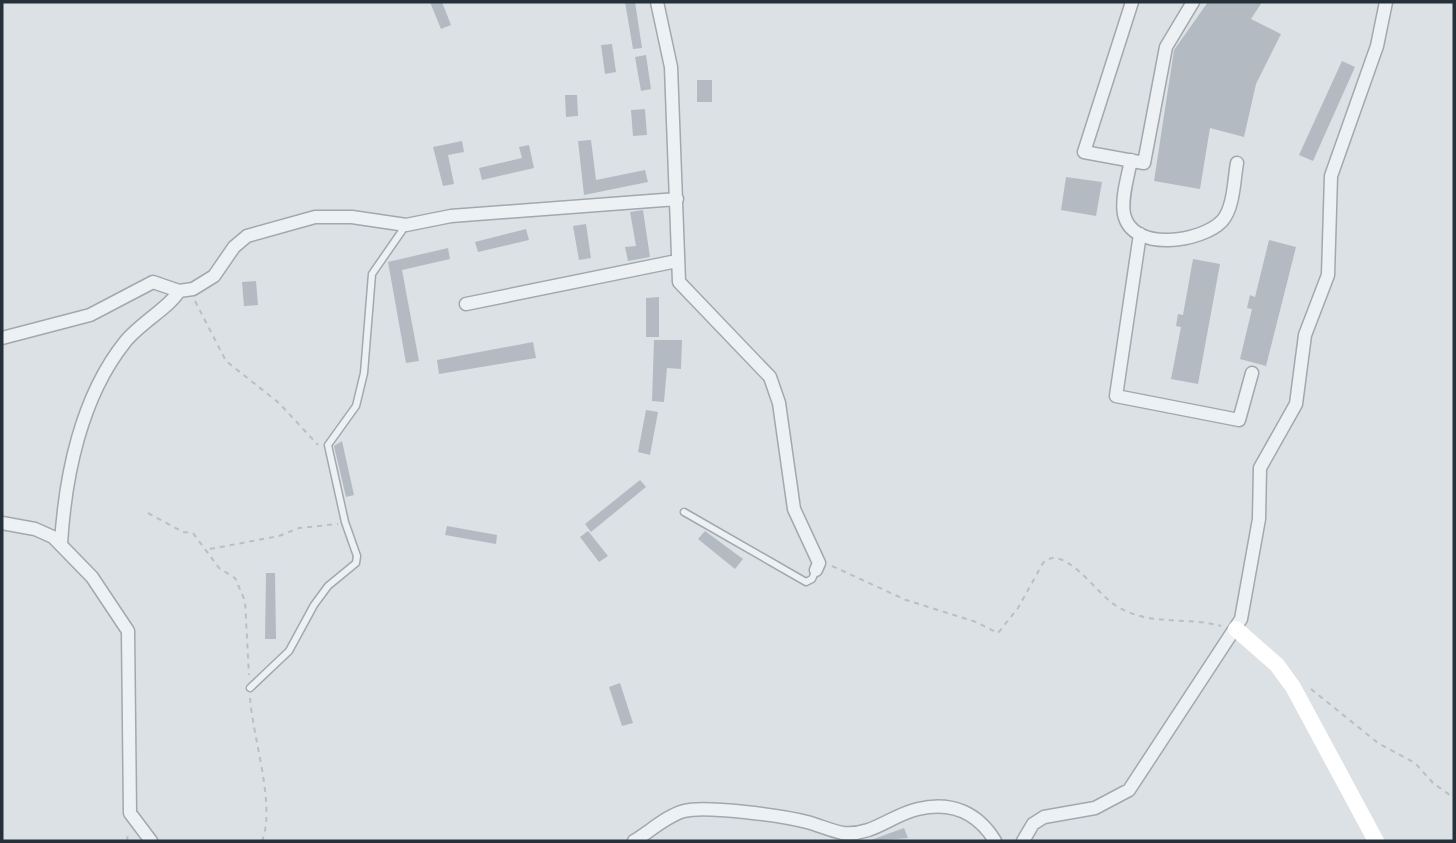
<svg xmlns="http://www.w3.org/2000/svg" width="1456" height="843" viewBox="0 0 1456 843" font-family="'Source Sans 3',sans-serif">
  <rect width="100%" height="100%" fill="#dce1e5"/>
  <!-- building -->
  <path fill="#b3bac2" d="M430,2H442L451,25L441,29Z
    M625,2H635L642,48L633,49Z
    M1208,2H1262L1251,19L1281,34L1256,84L1244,137L1210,128L1200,189L1154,181L1174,50Z
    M612,44L616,72L605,74L601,45Z
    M646,55L651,89L641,91L635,57Z
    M1342,61L1355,67L1313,161L1299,155Z
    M697,80H712V102H697Z
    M565,95H577L578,116L566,117Z
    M645,109L647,135L633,136L631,110Z
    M591,140L596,180L645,170L648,182L584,195L578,141Z
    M462,141L464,152L448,155L454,184L443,186L433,147Z
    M529,145L534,168L482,180L479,168L522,158L519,147Z
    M1066,177L1102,182L1096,216L1061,210Z
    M643,210L650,257L628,261L625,247L636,246L630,212Z
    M586,224L591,258L579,260L573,226Z
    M526,229L529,240L478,252L475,242Z
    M1269,240L1296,247L1266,366L1240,359L1252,309L1247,308L1250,295L1255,297Z
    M448,248L450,259L402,270L419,361L406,363L388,262Z
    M1193,259L1220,264L1198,384L1171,379L1181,327L1176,326L1178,314L1183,315Z
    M256,281L258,305L244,306L242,282Z
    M659,297V337H646V298Z
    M654,340H682L681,369L667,368L664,402L652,401Z
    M533,342L536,358L439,374L437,360Z
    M646,410L658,412L650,455L638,452Z
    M342,441L354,495L346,497L334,446Z
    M640,480L646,487L591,532L585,524Z
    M447,526L497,535L496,544L445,535Z
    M588,531L608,556L599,562L580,537Z
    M705,531L743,559L735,569L698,539Z
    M266,573H275L276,639H265Z
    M620,683L633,723L622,726L609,687Z
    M904,828L908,838L871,841V840Z"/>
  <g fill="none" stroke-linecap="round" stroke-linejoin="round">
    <defs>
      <path id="lane" d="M684,512L806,582L812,579L816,570
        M250,688L289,651L314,605L328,586L356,563L357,556L345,522L328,445L356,406L364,373L372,274L406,225"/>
      <path id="street" d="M657,2L671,67L679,282L770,377L779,403L794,509L819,563L816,570
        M1132,2L1084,152L1144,163L1166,47L1193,2
        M1131,160C1128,176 1121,198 1124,214C1132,253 1202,242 1222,221C1234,208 1234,179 1237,163
        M1140,234L1116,396L1239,420L1252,373
        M466,304L677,261
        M2,338L90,315L153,282L179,291L193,289L214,276L234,247L247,236L315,217H352L406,225L451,216L677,199
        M2,523L35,529L53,537L92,577L128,631L130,813L151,841
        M61,544C65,476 81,397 125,342C139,324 171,306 179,291
        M634,841C649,832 668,815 684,811C705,805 784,816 807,822C819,825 831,831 843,833C873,836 891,815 918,809C952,801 978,813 995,841
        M1023,841L1033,824L1044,817L1095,808L1129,790L1241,619L1259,519L1260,468L1296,404L1305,335L1328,275L1331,176L1377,46L1386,2"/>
    </defs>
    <!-- lane casing -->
    <use href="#lane" stroke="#a2a8ae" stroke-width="9"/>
    <!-- street casing -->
    <use href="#street" stroke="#a2a8ae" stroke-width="15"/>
    <!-- path -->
    <path stroke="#babfc4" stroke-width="2" stroke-dasharray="5 5" stroke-linecap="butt" d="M195,301L226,361L279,403L318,445
      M148,513L183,532L193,533L219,568L235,578L245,601L249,675
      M210,549L279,536L299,528L338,524
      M832,566L906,600L976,622L998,633L1018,608L1043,563C1063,542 1097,594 1115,605C1149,627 1185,616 1221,626
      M1311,689L1378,743L1415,763L1433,783L1454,798
      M250,698C253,739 276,806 262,841
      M127,841L128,832"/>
    <!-- lane -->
    <use href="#lane" stroke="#eef1f4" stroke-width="6"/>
    <!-- street -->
    <use href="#street" stroke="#eef1f4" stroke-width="12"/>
    <!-- secondary -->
    <path stroke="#fff" stroke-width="16" d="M1236,629L1277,665L1293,687L1376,841"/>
  </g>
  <!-- border -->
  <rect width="1456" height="843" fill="none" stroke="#26303a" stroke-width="7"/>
</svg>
